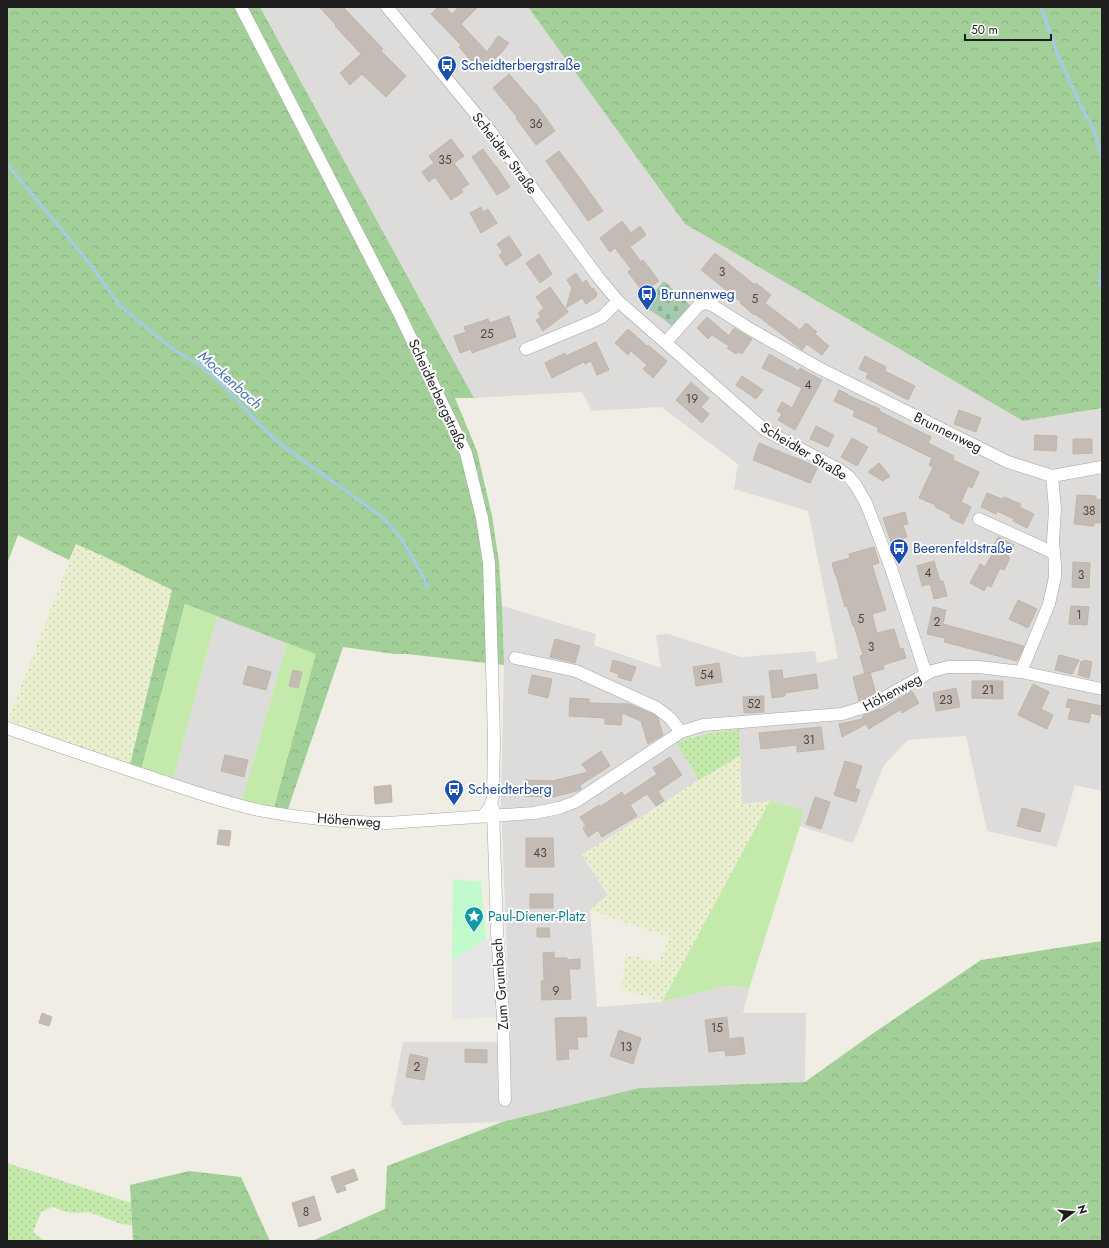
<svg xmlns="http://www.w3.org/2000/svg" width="1109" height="1248" viewBox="0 0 1109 1248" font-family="Jost,sans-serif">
  <defs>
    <pattern id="farmland-dots" width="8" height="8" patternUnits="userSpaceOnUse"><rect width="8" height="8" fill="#e9efcf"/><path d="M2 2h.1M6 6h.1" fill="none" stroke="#c7ccb1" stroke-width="1.8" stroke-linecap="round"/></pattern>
    <pattern id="grass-dots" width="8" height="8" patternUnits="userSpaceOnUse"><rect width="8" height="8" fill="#c3eaaa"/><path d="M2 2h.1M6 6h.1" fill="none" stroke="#a7c892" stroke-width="1.8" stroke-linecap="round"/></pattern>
    <pattern id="forest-crowns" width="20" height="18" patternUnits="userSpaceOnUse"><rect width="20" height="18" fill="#a3cf99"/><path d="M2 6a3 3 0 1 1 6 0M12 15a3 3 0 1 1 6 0" fill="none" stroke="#8cb183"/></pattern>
    <pattern id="cemetery-stones" width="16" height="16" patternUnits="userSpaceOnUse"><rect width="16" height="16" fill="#a5c9ae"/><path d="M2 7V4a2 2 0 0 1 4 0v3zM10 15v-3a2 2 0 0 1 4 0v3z" fill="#8eac95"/></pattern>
  </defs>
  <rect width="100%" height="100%" fill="#f0ede4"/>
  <!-- residential -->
  <path fill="#dddcdb" d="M260,7H528L685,224L1023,421L1102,408V791L1075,785L1057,847L987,831L966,736L908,740L884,765L853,843L800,826L804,810L770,801L742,804L739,729L698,735L688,738L676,743L699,780L582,855L608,895L590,910L597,1007L662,1002L729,985L749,989L743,1013H806L805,1082L639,1088L502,1122L403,1125L391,1105L403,1042H510L501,800L504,665L502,606L596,634L594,645L661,668L656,635L668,634L741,657L815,651L817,663L838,658L808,511L734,489L738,464L661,407L592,411L582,392L474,398Z
    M217,616L287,643L242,801L173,780Z"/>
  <!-- farmland -->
  <path fill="url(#farmland-dots)" d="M76,544L103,556L173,590L130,765L8,720Z
    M740,756L742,804L770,801L662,1002L621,989L626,954L659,963L669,937L590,910L608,895L582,855L699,780Z"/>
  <!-- grass -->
  <path fill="url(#grass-dots)" d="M739,729L740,756L699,780L676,743C696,734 717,732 739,729Z
    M7,1163L131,1203L132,1225L121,1224L103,1217L88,1212L77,1213L66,1212L53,1207L41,1212L33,1232L45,1241H7Z"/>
  <!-- forest -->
  <path fill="url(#forest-crowns)" d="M7,7H260L474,398H455L477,451L492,516L499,562L502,606L504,665L407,654H395L343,647L288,809L274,807L315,654L185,604L141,770L130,765L172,590L103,556L76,544L69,560L18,535L7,564Z
    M528,7H1102V408L1023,421L685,224Z
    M1102,941V1241H312L385,1209L387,1166L502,1122L639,1088L805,1082L875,1032L981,960Z
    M189,1171L241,1177L270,1241H133L130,1185Z"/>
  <!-- cemetery -->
  <path fill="url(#cemetery-stones)" d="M664,281L692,307L673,327L662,318L642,305Z"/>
  <!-- park -->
  <path fill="#c1facb" d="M453,879L481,882L486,939L452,960Z"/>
  <!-- garden -->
  <path fill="#c3eaaa" d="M185,604L217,616L173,780L141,770Z
    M287,643L316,654L274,807L242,801Z
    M770,801L804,810L800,826L749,989L729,985L662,1002Z"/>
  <!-- parking -->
  <path fill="#e6e6e6" d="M497,933L503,1017L452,1019V960Z"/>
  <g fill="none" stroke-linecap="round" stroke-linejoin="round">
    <!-- stream -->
    <path stroke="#a4cbde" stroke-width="3.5" d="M1041,7L1058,55L1073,89L1087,118L1093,127L1102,157
      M7,164L91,265L120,306L175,351L199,364L226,388L261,426L283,446L381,516C403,537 415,560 428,587
      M1102,269C1099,276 1098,282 1102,288"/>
  </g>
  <!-- building -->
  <path fill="#c4bcb4" stroke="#c1b5a7" d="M319,7H343L383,49L381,51L406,76L386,97L362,74L350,85L340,73L361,54L335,26L336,25Z
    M438,7H445L452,14L459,7H478L461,24L487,52L498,36L509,43L502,52L481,72L459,47L461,45L431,14Z
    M509,74L535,104H536L555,131L536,145L516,118L517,117L493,88Z
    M451,139L464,156L454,163L469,184L461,189L463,192L451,200L435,177L429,182L422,172L434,163L429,156Z
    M483,149L495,166H496L510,187L497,195L472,157Z
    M559,151L582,181L603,211L588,221L546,161Z
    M481,207L483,212L488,209L497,223L481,233L470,213Z
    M622,221L631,233L640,226L646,235L630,247L641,262L643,260L659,281L643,292L628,272L631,269L615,248L610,252L600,238Z
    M509,236L522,255L506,266L499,255L503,253L497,244Z
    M715,253L755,285L756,283L771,295L765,303L800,330L806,323L817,332L815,334L829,346L822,355L807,344L802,350L801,349L755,314L754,315L740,303L741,302L701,270Z
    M539,254L552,274L540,283L526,263Z
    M576,273L582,283L586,280L592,289L593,288L597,294L596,297L586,304L582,298L566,308L572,288L567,280Z
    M550,287L568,312L543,331L536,320L541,317L538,313L544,308L536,297Z
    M509,316L516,337L472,353L471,349L460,353L454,336L466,332L464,327L488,319L490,323Z
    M707,317L729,336L734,328L752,339L742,354L738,352L736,354L727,348L729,346L712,335L708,339L697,328Z
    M628,329L647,346L648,345L667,361L653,378L643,369L647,365L631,351L628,355L615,343Z
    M596,342L609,370L597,375L591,361L585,364L584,362L552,378L545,363L565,353L566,356Z
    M769,354L799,371L800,368L822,380L795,430L778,420L782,414L777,411L782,402L792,408L802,388L762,368Z
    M865,356L886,367L885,371L915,386L908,400L866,378L868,373L859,369Z
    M742,376L763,390L756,399L736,385Z
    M691,382L709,398L701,407L709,414L702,423L676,400Z
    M839,390L848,394L847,395L880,409L879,411L931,437L928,443L954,456L953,460L979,472L972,488L968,486L961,502L971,507L963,524L950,518L951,515L935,507L936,505L919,498L933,467L929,465L932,458L877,431L879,428L853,416L855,411L834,401Z
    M959,410L981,418L976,432L954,424Z
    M816,426L834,435L828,447L810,439Z
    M1035,435L1057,436L1056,451L1034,450Z
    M852,438L868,447L857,466L841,457Z
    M1073,439H1092V453L1073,454Z
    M759,443L818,467L810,483L753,460Z
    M879,463L890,476L883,481L868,472Z
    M987,493L1002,499L1004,497L1021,504L1019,507L1034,514L1027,528L1013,521L1014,519L997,511L996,514L981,507Z
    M1077,495L1096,496V499L1102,500V523H1094V526L1074,524Z
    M905,512L908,524L903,525L907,537L891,542L883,518Z
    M998,537L1014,545L1008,557L1010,558L1004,570L1000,568L991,587L987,585L984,591L970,583L980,564L985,567L994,550L992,549Z
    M874,547L879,563L872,565L886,610L872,614L877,633L894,629L900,649L903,648L906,658L883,665L884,669L865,674L860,656L863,655L860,645L854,626H853L847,606L845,607L836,575H835L832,563L850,558L849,554Z
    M934,561L940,581H943L947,596L934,599L930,584L922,586L917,566Z
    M1073,562L1090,563L1089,588L1072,587Z
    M1018,600L1037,609L1028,628L1009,619Z
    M1071,606L1089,607L1087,625L1069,624Z
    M933,607L946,610L943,624L1024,646L1017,661L944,642L945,638L927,634Z
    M555,639L580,646L575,663L550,657Z
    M1059,655L1079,660L1072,674L1055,670Z
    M613,660L636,667L631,681L618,677L619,674L610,671Z
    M1084,660L1092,662L1089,678L1078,675L1081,661L1083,662Z
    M719,663L722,682L696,686L693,667Z
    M248,666L271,672L266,690L243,684Z
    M293,670L302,672L298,688L289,686Z
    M782,670L783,679L816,674L818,688L785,693V696L772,698L769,671Z
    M870,672L876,694L868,698L859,701L853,677Z
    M532,675L552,679L548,698L528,693Z
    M972,681H1003V699L972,698Z
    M1033,684L1049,692L1041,709L1053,715L1047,729L1018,715Z
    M956,688L960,707L936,711L933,693Z
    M912,691L919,703L902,713L900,710L869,729L866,724L842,737L839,724L863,719L862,717L866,714L880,709V710Z
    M764,696V712L744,713L743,697Z
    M570,698L589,699V703L629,704L653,714L658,718L663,735L648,744L641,721L622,713L621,725L605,724V718L569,716Z
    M1068,699L1102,706V716L1091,713L1089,723L1068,719L1071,708L1066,707Z
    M821,727L824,749L797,752V745L761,749L759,733Z
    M601,751L610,766L580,785L581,789L577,791L553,797L524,796L525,780L552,781L588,772L582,764Z
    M225,755L248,760L244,777L221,771Z
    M670,757L682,775L658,791L664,801L656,806L647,794L630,805L637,816L602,837L598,830L588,837L583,828L586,826L580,817L599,805L600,807L622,792L624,796L641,785L657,774L653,768Z
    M845,761L862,766L855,788L860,790L856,802L834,795Z
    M391,785L392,802L375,804L374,787Z
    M815,797L830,802L821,829L806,824Z
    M1022,808L1045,814L1040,832L1017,826Z
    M219,830L231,831L229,846L217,844Z
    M526,838H553L554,867H526Z
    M530,894H553V908H530Z
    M537,928H549L550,937H537Z
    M554,952V958H567V960L580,959V969H569L571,999L542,1000L541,981H544L543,953Z
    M42,1013L52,1017L49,1026L39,1023Z
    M586,1017L587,1037H577L578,1049H568L569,1059L557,1060L555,1018Z
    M727,1017L729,1039L743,1037L745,1054L726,1056L725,1050L709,1052L705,1020Z
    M619,1030L641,1038L633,1064L610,1056Z
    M465,1049L487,1050V1063L465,1062Z
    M410,1054L428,1058L424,1080L406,1077Z
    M354,1169L358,1180L344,1185L346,1190L337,1193L331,1177Z
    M314,1196L321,1220L299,1227L292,1203Z"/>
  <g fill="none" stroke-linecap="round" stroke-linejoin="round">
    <defs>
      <path id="minor" d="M241,7L399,313L466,453L482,518L489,563L494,739L493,797L490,807L483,816
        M387,7L491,132L598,277L618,301L765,430L840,470L848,476L855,484L866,503L891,568L926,674
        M666,342L699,305L706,303L712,305L750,329L819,368L1008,462L1052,476L1102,467
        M526,349L589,323L602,317L618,301
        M979,519L1054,553
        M515,658L576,671L657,708L670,718L681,732
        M1021,672L1049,604L1055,577V565L1053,541L1055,509L1052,476
        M7,728C55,745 102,761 150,777C186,789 221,802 258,810C298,818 346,822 387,823L534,813L559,808L575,802L681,732L703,725L842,714L871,705L932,671L948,667H979L1021,672L1102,689
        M493,808L497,933L503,1017L505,1100"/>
    </defs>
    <!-- minor casing -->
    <use href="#minor" stroke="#a5a5a5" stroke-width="13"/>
    <!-- minor -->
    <use href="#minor" stroke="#fff" stroke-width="12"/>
  </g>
  <!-- icons -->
  <defs>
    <symbol id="bus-pin" viewBox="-11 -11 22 30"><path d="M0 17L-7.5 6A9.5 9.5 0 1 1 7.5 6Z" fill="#1a4fb4" stroke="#fff"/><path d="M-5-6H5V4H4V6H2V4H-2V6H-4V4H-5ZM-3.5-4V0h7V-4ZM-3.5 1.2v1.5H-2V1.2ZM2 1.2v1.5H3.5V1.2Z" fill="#fff"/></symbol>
    <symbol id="sight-pin" viewBox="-11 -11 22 30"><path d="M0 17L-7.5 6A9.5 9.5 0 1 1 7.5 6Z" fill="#0f9aa8" stroke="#fff"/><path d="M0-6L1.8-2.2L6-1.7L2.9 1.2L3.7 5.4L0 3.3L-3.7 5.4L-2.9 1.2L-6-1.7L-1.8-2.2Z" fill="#fff"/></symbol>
  </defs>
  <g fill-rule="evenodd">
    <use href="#bus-pin" x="436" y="54" width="22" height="30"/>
    <use href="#bus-pin" x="636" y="283" width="22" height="30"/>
    <use href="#bus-pin" x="888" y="537" width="22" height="30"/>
    <use href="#bus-pin" x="443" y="778" width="22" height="30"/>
    <use href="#sight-pin" x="463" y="905" width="22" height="30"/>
  </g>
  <g text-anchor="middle" stroke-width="4" stroke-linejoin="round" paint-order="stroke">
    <!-- number labels -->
    <g font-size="12" fill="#484644">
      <text x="536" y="128">36</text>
      <text x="445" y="164">35</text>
      <text x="722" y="276">3</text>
      <text x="755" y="303">5</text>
      <text x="487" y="338">25</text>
      <text x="808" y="389">4</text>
      <text x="692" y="403">19</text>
      <text x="1089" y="515">38</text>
      <text x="928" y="577">4</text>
      <text x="1081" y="579">3</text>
      <text x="1079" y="619">1</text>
      <text x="861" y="623">5</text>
      <text x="937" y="626">2</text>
      <text x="871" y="651">3</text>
      <text x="707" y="679">54</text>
      <text x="988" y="694">21</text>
      <text x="946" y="704">23</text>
      <text x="754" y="708">52</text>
      <text x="809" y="744">31</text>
      <text x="540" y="857">43</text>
      <text x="556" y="995">9</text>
      <text x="717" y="1032">15</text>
      <text x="626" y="1051">13</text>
      <text x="417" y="1071">2</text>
      <text x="306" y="1216">8</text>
    </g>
    <!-- transit labels -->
    <g font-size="14" fill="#164399" stroke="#fff" text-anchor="start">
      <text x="461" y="70">Scheidterbergstraße</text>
      <text x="661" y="299">Brunnenweg</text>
      <text x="913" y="553">Beerenfeldstraße</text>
      <text x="468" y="794">Scheidterberg</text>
    </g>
    <!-- street labels -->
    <g font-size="14" fill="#1e1e1e" stroke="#fff">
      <text transform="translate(505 153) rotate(53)" y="5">Scheidter Straße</text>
      <text transform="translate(438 394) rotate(65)" y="5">Scheidterbergstraße</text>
      <text transform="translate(948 432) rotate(26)" y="5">Brunnenweg</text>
      <text transform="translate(804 451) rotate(31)" y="5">Scheidter Straße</text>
      <text transform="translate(892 692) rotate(-28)" y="5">Höhenweg</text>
      <text transform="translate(349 820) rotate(4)" y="5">Höhenweg</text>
      <text transform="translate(500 984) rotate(-94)" y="5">Zum Grumbach</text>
    </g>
    <!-- culture labels -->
    <g font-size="14" fill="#0d838f" stroke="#fff" text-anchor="start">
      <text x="488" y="921">Paul-Diener-Platz</text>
    </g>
    <!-- water labels -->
    <g font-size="15" font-style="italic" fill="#4972b0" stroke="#fff">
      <text transform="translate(230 380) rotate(42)" y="5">Mockenbach</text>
    </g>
  </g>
  <!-- border -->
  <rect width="1109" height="1248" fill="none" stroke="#1e1e1e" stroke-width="16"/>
  <!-- north arrow -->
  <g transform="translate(1073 1212) rotate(74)" stroke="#ffffff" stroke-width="3" paint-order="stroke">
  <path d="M0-3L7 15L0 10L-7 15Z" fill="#1e1e1e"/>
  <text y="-6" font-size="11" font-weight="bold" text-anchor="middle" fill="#1e1e1e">N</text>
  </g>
  <!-- scale -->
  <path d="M965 34v6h86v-6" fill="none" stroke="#1e1e1e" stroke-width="2"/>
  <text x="971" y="34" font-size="12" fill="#1e1e1e" stroke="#ffffff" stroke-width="3" paint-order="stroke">50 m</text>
</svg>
